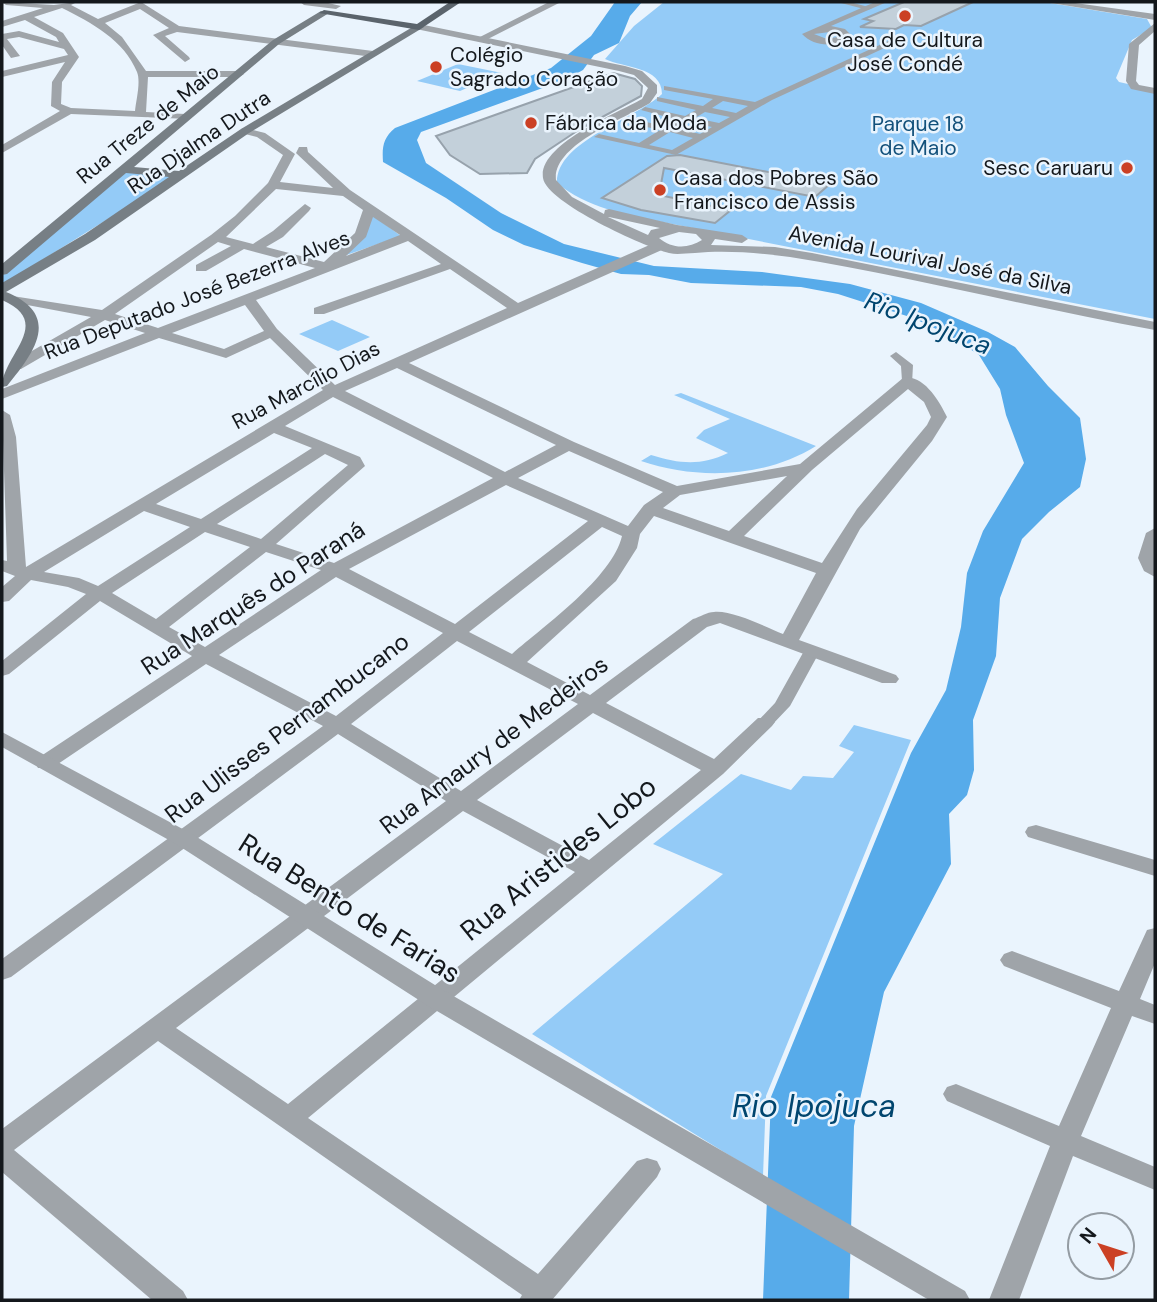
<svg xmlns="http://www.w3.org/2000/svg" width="1157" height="1302" viewBox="0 0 1157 1302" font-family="'DM Sans',sans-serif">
  <rect width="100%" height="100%" fill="#eaf4fd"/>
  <!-- green -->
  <path fill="#94cbf7" d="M664,2H1044L1147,19L1152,28L1132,40L1116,78L1119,82L1155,90V319L662,222C625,214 587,208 557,183C556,141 634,120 662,94C662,66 623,68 605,59L634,26Z
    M458,64L502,73L460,91L417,81Z
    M127,169L180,174L2,285V276Z
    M371,214L401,236L338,258Z
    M332,320L370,337L338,351L299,334Z
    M681,393L816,446C765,478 697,480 641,461L651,455C680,464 701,466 728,453L696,438L704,430L730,419L674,395Z
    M854,725L911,740L766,1096L763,1176L532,1034L723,874L653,844L741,774L791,790L803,776L833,778L854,752L839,746Z"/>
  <!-- water -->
  <path fill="#57abea" d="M615,2H642L630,16L619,43L594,55L583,70L565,80L421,132L417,140L426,163L501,213L564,244L654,266L762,272L850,284L921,303L988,332L1015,347L1048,386L1080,418L1086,459L1080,487L1049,512L1022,539L1000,598L996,656L973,720L974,770L967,795L949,814L951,864L884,992L854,1126L849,1300H763L771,1097L911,753L946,690L961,627L967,573L983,531L1024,463L1006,415L1000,389L979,355L949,335L913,318L838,294L801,287L691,283L649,275L621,274L582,263L524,245L493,230L446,198L383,162C382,147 383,138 395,128L551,68L591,36Z"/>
  <!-- building -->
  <path fill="#c3d0da" stroke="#97a2ac" stroke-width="2" d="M904,2H973L921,26L904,25L896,29L860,27L873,21L864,19Z
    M613,73L635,79L642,86L641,96L580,129L535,159L527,173L480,174L450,155L436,136Z
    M680,155L830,184L815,197L664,168L659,195L731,210L715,223L641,210L602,198L667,156Z"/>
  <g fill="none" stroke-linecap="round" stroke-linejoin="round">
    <!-- pedestrian -->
    <path fill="#9fa4a9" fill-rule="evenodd" d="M837,2H850L872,8L868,10Z
      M897,37L904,39L772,100L676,155L594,137L599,134L639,143L660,130L624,122V118L667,126L678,120L641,110L645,107L685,116L696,110L657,101V97L703,106L713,99L664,90V86L755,102ZM723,101L748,106L736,113L712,108ZM705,112L730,117L719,123L695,118ZM688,122L712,127L700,134L676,128ZM670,132L693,138L672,150L649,145Z
      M896,352L913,365L912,384L908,385L902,381L901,366L890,356Z
      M812,646L820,651L790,706L771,726H759L757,722L775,703L804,651Z"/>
    <!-- minor -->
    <path fill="#9fa4a9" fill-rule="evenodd" d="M2,2L54,5L77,2L71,5L98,19L141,2L179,26L373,51L378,54L373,57L177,32L165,36L189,57L190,59L185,62L153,35L169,28L140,9L105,23L122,37L146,71H239L244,74L239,77H148L146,112L185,114L189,115V119L71,114L2,153V145L60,111L51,106L52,82L65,62L2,77V71L68,55L64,49L19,37L7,39L20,56L11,58L2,45V34L19,31L59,42L56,37L25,20L2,27V21L43,8L6,5ZM62,8C92,23 124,40 137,72C141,82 136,100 135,111L71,108L61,104L62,82L79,57L63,33L34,17Z
      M549,2H561L482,42L474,40Z
      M875,2H887L831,26L845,29L853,37L851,39C835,46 815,48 802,34ZM830,32L842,36L827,39L814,34Z
      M1045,2H1068L1155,14V20Z
      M1155,23V31L1139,45L1136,81L1139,85L1155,88V94L1131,89L1126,81L1129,44Z
      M245,128L265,133L295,154L280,182L333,188L296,153L299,147H307L308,152L350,190L518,303L654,243H664V249L409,363L574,442L677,486L800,464L903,378C923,373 940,402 947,417L932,441L860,529L799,640L896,675L899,679L896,683H882L720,623L707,627L606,703L714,759L758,718H772L775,722L772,726L723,774L308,1118L538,1274L637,1161L647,1158L657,1161L661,1169L657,1177L552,1300H519L522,1295L158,1041L14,1150L183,1291L188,1300H152L2,1172V1129L446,801L338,734L11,977L2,980V959L323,726L206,664L52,768H38L35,763L38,758L192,656L100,601L9,674L2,676V661L86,594L68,587L31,580L9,601L2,602V587L15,576L2,571V560L7,561L2,410L10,415L16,437L26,567L323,390L270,338L226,358L159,338L2,399V389L145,333L105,320L21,369H11L9,366L11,363L91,317L6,301V295L102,310L211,235L235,216L268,183L283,155L257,137L241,133V129ZM276,189L343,196L363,210L355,233L324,262L266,247L283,237L309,211L311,208L305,204L273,231L253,244L226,237ZM373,217L400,235L346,256L366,237ZM408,241L441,264L314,308V314H324L450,269L507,308L335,385L277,329L256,300ZM218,242L231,246L196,265V271H206L244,249L315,268L158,328L115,314ZM245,305L264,331L224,349L172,333ZM397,368L556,445L505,472L345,391ZM908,389L924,402L931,417L927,425L857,509L822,563L744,536L812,470ZM333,397L493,478L334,563L276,544L365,466L360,457L285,426ZM274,433L312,448L201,519L156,504ZM569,451L663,492L644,505L628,526L518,478ZM325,454L348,465L261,539L217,524ZM787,476L729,531L663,508L680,495ZM506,485L588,521L455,624L349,569ZM144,511L190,527L98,586L79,578L44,572ZM654,516L816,573L783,634C766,627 732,610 714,612C707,612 700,617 693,619L590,695L527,662L616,581L637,548L640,534ZM602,527L622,536C612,578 545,625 512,654L469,632ZM205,532L250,547L156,619L112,593ZM266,552L321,570L205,647L169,627ZM336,577L443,633L336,716L219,655ZM457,641L578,704L461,791L351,724ZM593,713L701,770L589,860L477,800ZM463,811L575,872L288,1104L176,1028Z
      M1155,528V577L1144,571L1138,558L1146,533Z
      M1036,825L1155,860V876L1028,837L1025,832L1028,827Z
      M1155,928V963L1140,999L1155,1005V1024L1132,1016L1081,1136L1155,1167V1190L1073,1156L1019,1300H989L1050,1146L947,1101L943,1094L947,1087L956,1084L1059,1126L1111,1008L1004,966L1000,960L1004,954L1012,951L1119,991L1147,930Z"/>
    <!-- tertiary -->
    <path fill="#9fa4a9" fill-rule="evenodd" d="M300,2H324L341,6L336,9L304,5Z
      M419,24L625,66L642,71L657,85V93L650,103C624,119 552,145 556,180L572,197L604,214L605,210L609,209L677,225L742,235L748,239L742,243L715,239L711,245L775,247L812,253L1155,322V330C1033,308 913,277 790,257C761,253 725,250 695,253C685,253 678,255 669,253C645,247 547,203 543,178C538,144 618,113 642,99L648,88L634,75L619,71L416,29L414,27ZM608,217H609L660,228L651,230L648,235ZM679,232L696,234L702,240C688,249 672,249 659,238Z
      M2,732L192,834L443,990L965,1291L970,1300H929L425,1004L176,844L2,747Z"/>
    <!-- secondary -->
    <path fill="#777f85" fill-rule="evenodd" d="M321,11L329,13L279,44L134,167L179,171L241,129L416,25L424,27L249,133L95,240L6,292C62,315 35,352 7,386L2,387C2,355 55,323 2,300V283L85,234L169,177L126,173L7,274L2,275V264L273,40Z"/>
    <!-- primary -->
    <path fill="#5b646c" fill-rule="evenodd" d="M450,2H461L419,30L319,13L324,10L417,24Z"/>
  </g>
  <!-- markers -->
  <g fill="#cb4024" stroke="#eaf4fd" stroke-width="2.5">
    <circle cx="905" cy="16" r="7"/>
    <circle cx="436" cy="67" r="7"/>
    <circle cx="531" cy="123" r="7"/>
    <circle cx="1127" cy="168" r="7"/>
    <circle cx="660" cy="190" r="7"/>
  </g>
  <g text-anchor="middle" stroke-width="5" stroke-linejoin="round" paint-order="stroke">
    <!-- far-poi labels -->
    <g font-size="21" fill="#14181c" stroke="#eaf4fd" text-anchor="start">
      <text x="905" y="47" text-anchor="middle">Casa de Cultura<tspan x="905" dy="24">José Condé</tspan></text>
      <text x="450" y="62">Colégio<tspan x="450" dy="24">Sagrado Coração</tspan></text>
      <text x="545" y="130">Fábrica da Moda</text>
      <text x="1113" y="175" text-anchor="end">Sesc Caruaru</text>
      <text x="674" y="185">Casa dos Pobres São<tspan x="674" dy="24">Francisco de Assis</tspan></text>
    </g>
    <!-- far-street labels -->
    <g font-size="21" fill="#14181c" stroke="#eaf4fd">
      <text transform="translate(148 124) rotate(-39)" y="7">Rua Treze de Maio</text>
      <text transform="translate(199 142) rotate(-34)" y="7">Rua Djalma Dutra</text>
      <text transform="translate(930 260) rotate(11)" y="7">Avenida Lourival José da Silva</text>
      <text transform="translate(197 295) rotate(-21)" y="7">Rua Deputado José Bezerra Alves</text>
      <text transform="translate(306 385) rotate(-28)" y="7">Rua Marcílio Dias</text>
    </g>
    <!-- far-park labels -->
    <g font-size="21" fill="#13517b" stroke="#eaf4fd">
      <text x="918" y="131">Parque 18<tspan x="918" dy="24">de Maio</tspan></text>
    </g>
    <!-- street labels -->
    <g font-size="24" fill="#14181c" stroke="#eaf4fd">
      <text transform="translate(253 598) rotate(-33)" y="8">Rua Marquês do Paraná</text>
      <text transform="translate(287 728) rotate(-37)" y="8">Rua Ulisses Pernambucano</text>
      <text transform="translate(494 745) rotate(-37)" y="8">Rua Amaury de Medeiros</text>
    </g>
    <!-- water labels -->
    <g font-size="26" font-style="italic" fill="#00456e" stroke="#eaf4fd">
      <text transform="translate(928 323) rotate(21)" y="9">Rio Ipojuca</text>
    </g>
    <!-- near-street labels -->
    <g font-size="28" fill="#14181c" stroke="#eaf4fd">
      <text transform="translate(558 858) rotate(-39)" y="10">Rua Aristides Lobo</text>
      <text transform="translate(350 908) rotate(32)" y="10">Rua Bento de Farias</text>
    </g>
    <!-- near-water labels -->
    <g font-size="32" font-style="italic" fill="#00456e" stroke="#eaf4fd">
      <text x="814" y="1117">Rio Ipojuca</text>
    </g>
  </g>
  <!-- border -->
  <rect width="1157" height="1302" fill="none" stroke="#14181c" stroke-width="7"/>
  <!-- north arrow -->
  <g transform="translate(1101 1246) rotate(309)"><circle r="33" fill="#eaf4fd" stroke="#949ca3" stroke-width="2"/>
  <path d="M0-5L12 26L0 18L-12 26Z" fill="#cb4024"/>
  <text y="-10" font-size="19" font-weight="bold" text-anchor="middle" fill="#14181c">N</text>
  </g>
</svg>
